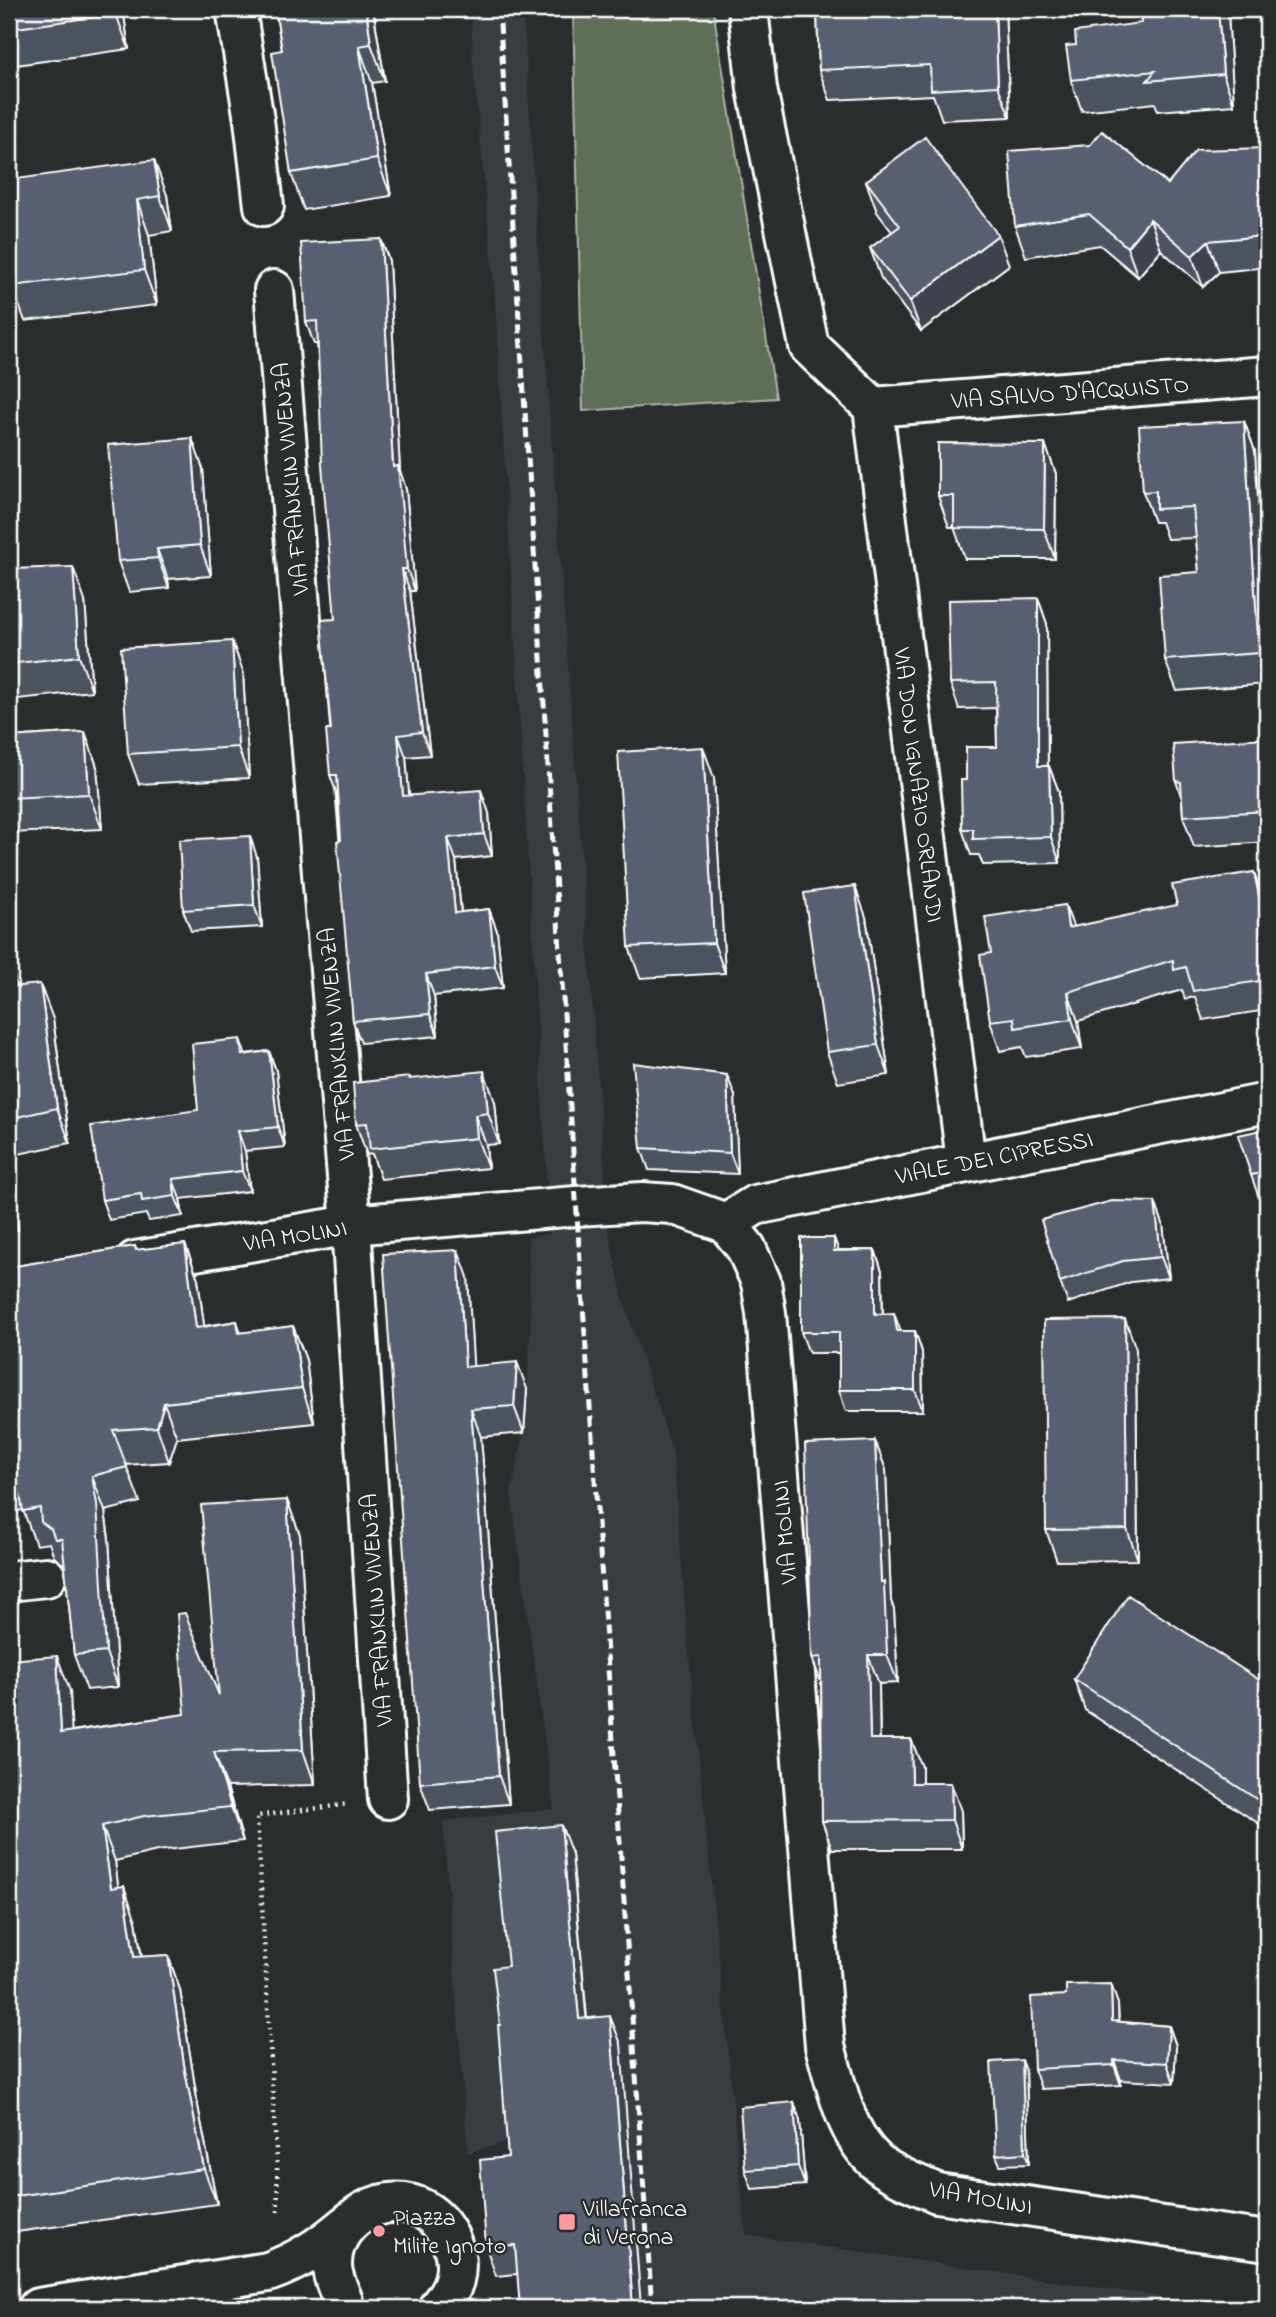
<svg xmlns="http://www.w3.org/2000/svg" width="1276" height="2317" viewBox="0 0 1276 2317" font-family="'Indie Flower',sans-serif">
  <rect width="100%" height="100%" fill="#2a2d2e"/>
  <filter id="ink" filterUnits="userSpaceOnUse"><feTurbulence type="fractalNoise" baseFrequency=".0143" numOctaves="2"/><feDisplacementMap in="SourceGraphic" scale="14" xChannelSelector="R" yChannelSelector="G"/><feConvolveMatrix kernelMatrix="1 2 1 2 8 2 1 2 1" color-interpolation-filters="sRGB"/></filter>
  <g filter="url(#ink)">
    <!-- built -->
    <path fill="#383c42" d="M471,9H523L540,280L609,1234L623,1299L673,1453L688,1646L746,2235L1157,2296L1153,2308H528L525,2274L496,2276L518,2186L514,2140L468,2153L443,1821L554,1809L511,1493L524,1433L527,1389L531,1324L528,1238L550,1234L494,283L473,66Z"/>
    <!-- green -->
    <path fill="#5e6e56" stroke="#aeb6aa" stroke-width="2" d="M573,9H713L776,398L583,411Z"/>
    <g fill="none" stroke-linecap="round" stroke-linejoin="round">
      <defs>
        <path id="minor" d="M236,9L254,120L264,206
          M748,9L757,89L809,346L873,407
          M274,290L351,1225L388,1799
          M873,407L966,1162
          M873,407L1267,376
          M726,1223L755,1205L1267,1103
          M9,1581L46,1577
          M343,2301C339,2290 332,2277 332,2265C332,2227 367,2199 405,2203C439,2208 463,2247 454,2280C451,2291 445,2299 438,2308
          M38,2308L268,2272C299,2261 321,2246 346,2225"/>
        <path id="major" d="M135,1261L351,1225L576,1206L642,1202L672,1204L726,1223L746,1248L761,1282L766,1313L825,2046C837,2088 846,2140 883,2167C900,2178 918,2185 937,2193L1267,2241"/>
      </defs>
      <!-- minor casing -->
      <use href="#minor" stroke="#fff" stroke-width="44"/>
      <!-- major casing -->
      <use href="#major" stroke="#fff" stroke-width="44"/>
      <!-- path -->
      <path stroke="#fff" stroke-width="4.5" stroke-dasharray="2 5" stroke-linecap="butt" d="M278,2212L277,2167L257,1816L349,1804"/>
      <!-- minor -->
      <use href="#minor" stroke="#2a2d2e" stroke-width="38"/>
      <!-- major -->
      <use href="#major" stroke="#2a2d2e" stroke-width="38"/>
      <!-- rail -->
      <path stroke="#fff" stroke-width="5" stroke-dasharray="10 5" stroke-linecap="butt" d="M499,9L581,1276L652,2308"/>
    </g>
    <!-- wall -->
    <path fill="#4c5260" stroke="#fff" stroke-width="2" d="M9,9H123L129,49L9,66Z
      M275,9H373L385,81L372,83L391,196L304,210L291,173L282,50Z
      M817,9H1005L1010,117L942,120L933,95L830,100L819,70Z
      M1228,14L1234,105L1158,111L1155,103L1082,111L1071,80Z
      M1267,148V267L1219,272L1203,287L1161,250L1138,277L1100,245L1026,257L1015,226L1168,184Z
      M9,180L167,195L172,231L149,235L157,305L25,321L12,286L9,272Z
      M866,181L1009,265L921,331L881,278L870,248L892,232L877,212Z
      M381,239L389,261L400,471L406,489L415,591H410L430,755L406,757L409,795L489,813L492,856L456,860L461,912L489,909L497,931L503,988L434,996L438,1036L361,1043L353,1021L339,797H338L330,775L335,619L317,344H314L306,322Z
      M1244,421L1255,451L1267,642V684L1177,691L1165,660L1199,572L1196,538L1167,539L1161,522H1154L1143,492Z
      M1045,444L1056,474L1055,559H965L954,527H949L938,496Z
      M203,469L211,576L168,579L169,588L129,592L118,561Z
      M9,569L85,601L92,691L9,700Z
      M1038,598L1047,624L1048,766H1049L1059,792L1060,863L983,865L979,855H971L962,829L966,780L997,747L996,708L959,709L950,683Z
      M232,641L243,672L249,778L139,784L128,754Z
      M85,732L97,767L102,829L9,833V737Z
      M1267,738V842L1194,847L1183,816L1182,799L1176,781Z
      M714,778L725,973L640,978L629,947Z
      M257,857L262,927L191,931L183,910Z
      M1264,902L1267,916V1010L1203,1020L1195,997L1185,999L1182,990L1078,1021L1082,1049L1026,1057L1022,1047L1000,1051L990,1021L991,953L1065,905L1073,927Z
      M866,917L889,1075L838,1083L827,1052Z
      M9,949L16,987L53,1019L70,1143L9,1156L18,1230L9,1231Z
      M269,1051L276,1071L285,1147L245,1151L250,1191L180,1199L183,1216L149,1221L146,1214L109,1220L102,1200L198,1110L245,1054Z
      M410,1079L495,1102L499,1144L486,1145L488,1168L381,1179L372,1154L367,1155L356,1124Z
      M735,1096L738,1174L649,1170L641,1148Z
      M1267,1129V1205L1262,1206L1251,1175Z
      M1155,1202L1163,1224L1169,1278L1131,1282L1068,1303L1060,1282Z
      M834,1238L838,1250H875L882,1271L883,1314L900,1331H915L922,1352L923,1411H846L839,1390V1353H809L801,1332Z
      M185,1244L198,1279L204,1326L237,1321L241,1333L293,1326L306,1360L314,1423L177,1438L169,1462L126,1465L140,1502L105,1511L109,1539L118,1687L87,1690L74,1655L65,1567L63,1564L54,1557L49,1543L36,1545L23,1510L9,1512V1267L135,1246L136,1250Z
      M468,1277L473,1366L527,1389L524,1433L481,1437L509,1804L430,1810L420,1783Z
      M1136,1349L1138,1560L1057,1561L1046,1530Z
      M875,1441L886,1470L891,1601L894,1610L898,1683L879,1684L880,1739H911L922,1767V1783L961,1811L962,1849H832L822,1821L821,1682L812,1658Z
      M287,1500L300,1535L315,1785L227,1787L243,1841L157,1851L115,1861L118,1887L136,1921L142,1957L168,1955L180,1990L198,2106L217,2204L9,2233V1660L70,1691L71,1731L185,1714L219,1695Z
      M1074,1679L1267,1685V1829L1085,1710Z
      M572,1854L587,2018L621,2044L517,2274L496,2276L486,2247L508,2157L500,2025L508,1966Z
      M1118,2004L1119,2022L1169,2026L1176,2046L1174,2083L1121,2080V2085L1041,2089L1034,2069Z
      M1026,2071L1029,2164L1000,2165L996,2155Z
      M794,2102L800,2121L805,2185L752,2189L745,2170Z"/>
    <!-- shaded-wall -->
    <path fill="#3e424e" stroke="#fff" stroke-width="2" d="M115,9H123L129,49L116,14Z
      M366,9H373L385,81L371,44Z
      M995,9H1005L1010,117L998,86Z
      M1218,9H1226L1228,14L1234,105L1223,74Z
      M359,46L372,83L391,196L377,159Z
      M154,160L167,195L172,231L160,196Z
      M137,200L149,235L157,305L144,270Z
      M1150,219L1161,250L1138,277L1127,247Z
      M1267,232V245L1264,236Z
      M998,235L1009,265L921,331L910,301Z
      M381,239L389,261L400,471L406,489L415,591L407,569L393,467Z
      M1208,241L1219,272L1203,287L1192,256Z
      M1244,421L1255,451L1267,642V676L1259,653Z
      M192,438L203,469L211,576L200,545Z
      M1045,444L1056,474L1055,559L1044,529Z
      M157,549L168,579L169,588L158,558Z
      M73,567L85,601L92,691L79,656Z
      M402,569L410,591L430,755L422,732Z
      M1038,598L1047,624L1048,792L1038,766Z
      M232,641L243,672L249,778L238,747Z
      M85,732L97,767L102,829L89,794Z
      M398,735L406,757L411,818L403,796Z
      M703,747L714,778L725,973L714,943Z
      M1049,766L1059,792L1060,863L1051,837Z
      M481,790L489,813L492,856L484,834Z
      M250,836L257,857L262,927L254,905Z
      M448,838L456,860L463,935L455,913Z
      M1254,872L1264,902L1267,916V935Z
      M855,886L866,917L889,1075L878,1045Z
      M1065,905L1076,934L1068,928Z
      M489,909L497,931L503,988L495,966Z
      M9,949L23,1022L10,987L9,980Z
      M426,974L434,996L438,1036L430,1014Z
      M40,984L53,1019L70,1143L57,1108Z
      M1068,992L1078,1021L1082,1049L1072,1019Z
      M240,1039L247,1059L242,1055Z
      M269,1051L276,1071L285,1147L278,1127Z
      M484,1071L495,1102L499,1144L488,1113Z
      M727,1075L735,1096L738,1174L730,1153Z
      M475,1115L486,1145L488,1168L477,1138Z
      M238,1131L245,1151L250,1191L242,1171Z
      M9,1155V1156L18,1230L9,1206Z
      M173,1179L180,1199L183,1216L175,1196Z
      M1155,1202L1163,1224L1169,1278L1161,1257Z
      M834,1238L842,1259L834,1251Z
      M185,1244L198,1279L209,1363L196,1328Z
      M458,1250L468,1277L475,1394L465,1367Z
      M875,1250L882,1271L883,1335L875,1314Z
      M894,1313L902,1335L897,1331Z
      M1125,1319L1136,1349L1138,1560L1127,1529Z
      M293,1326L306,1360L314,1423L302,1388Z
      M915,1331L922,1352L923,1411L915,1390Z
      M517,1362L527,1389L524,1433L514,1406Z
      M164,1403L177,1438L169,1462L157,1427Z
      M471,1409L481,1437L509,1804L499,1776Z
      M875,1441L886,1470L891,1601L894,1610L898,1683L887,1655L881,1582Z
      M92,1476L105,1511L109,1539L118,1687L106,1652Z
      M287,1500L300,1535L315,1785L303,1750Z
      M868,1655L879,1684L880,1767L870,1739Z
      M57,1656L70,1691L73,1768L61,1733Z
      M911,1739L922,1767V1811L912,1783Z
      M214,1752L227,1787L243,1841L231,1807Z
      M951,1783L961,1811L962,1849L952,1820Z
      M561,1825L572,1854L589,2047L579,2019Z
      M102,1826L115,1861L123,1923L111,1888Z
      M124,1886L136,1921L147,1992L134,1957Z
      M168,1955L180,1990L198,2106L217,2204L204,2169L185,2071Z
      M1111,1984L1118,2004L1119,2041L1112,2021Z
      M610,2016L621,2044L641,2308H633Z
      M1169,2026L1176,2046L1174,2083L1167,2063Z
      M1022,2060L1026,2071L1029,2164L1025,2153Z
      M1114,2060L1121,2080V2085L1114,2065Z
      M794,2102L800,2121L805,2185L798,2166Z"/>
    <!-- building -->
    <path fill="#585f70" stroke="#fff" stroke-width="2" d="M9,9H115L116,14L9,29Z
      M275,9H366L371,44L359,46L377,159L291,173L272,52L282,50Z
      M817,9H995L998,86L931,90L930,65L819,70Z
      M1140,9H1218L1223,74L1147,81L1155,71L1071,80L1066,46L1076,45L1075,32L1141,23Z
      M1102,131L1168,184L1196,150L1267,148V232L1264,236L1208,241L1192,256L1150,219L1127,247L1089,214L1015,226L1009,151L1090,145Z
      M925,137L998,235L910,301L870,248L900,226L866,181Z
      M154,160L160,196L137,200L144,270L12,286L9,270V180Z
      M381,239L393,467L398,466L407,569H402L422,732L398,735L403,796L481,790L484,834L448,838L455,913L489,909L495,966L426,974L430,1014L353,1021L337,841L341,840L337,775H330L326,730H331L321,620L335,619L322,465L317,321L306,322L301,243Z
      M1244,421L1259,653L1165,660L1159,575L1199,572L1193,507L1156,509V491L1143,492L1139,426Z
      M192,438L200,545L157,549L158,558L118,561L108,445Z
      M938,443L1045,444L1044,529L954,528V496H938Z
      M73,567L79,656L9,664V569Z
      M1038,598V766H1049L1051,837L973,839V829H962L961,780H966V747H997L996,682L950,683L948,600Z
      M232,641L238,747L128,754L121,648Z
      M85,732L89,794L9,798V737Z
      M1267,738V811L1183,816L1181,782L1176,781L1173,744Z
      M703,747L714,943L629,947L618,752Z
      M250,836L254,905L183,910L179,840Z
      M1254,872L1267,935V980L1193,991L1186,967L1174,970L1173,960L1068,992L1072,1019L1015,1028L1014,1018L990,1021L980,955L991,953L985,917L1065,905L1068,928L1177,905L1172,885Z
      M855,886L878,1045L827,1052L804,893Z
      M9,980L10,987L40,984L57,1108L9,1119Z
      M240,1039L242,1055L269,1051L278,1127L238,1131L242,1171L173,1179L175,1196L142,1201L141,1194L102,1200L91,1126L198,1110L192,1044Z
      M633,1063L727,1075L730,1153L641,1148Z
      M484,1071L488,1113L475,1115L477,1138L370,1149L367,1123L356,1124L353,1083L410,1077V1079Z
      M1267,1129V1172L1251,1175L1238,1135Z
      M1112,1201L1155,1202L1161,1257L1123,1261L1060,1282L1041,1220Z
      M801,1238H834V1251L875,1250V1314L894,1313L897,1331H915V1390H839V1332H801Z
      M185,1244L196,1328L237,1321L239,1333L293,1326L302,1388L164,1403L157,1427L113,1430L127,1467L92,1476L97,1504L106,1652L74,1655L62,1539H55L51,1529L41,1522L40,1508L23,1511L16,1474L9,1476V1267L135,1246L136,1250Z
      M458,1250L465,1367L517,1362L514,1406L471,1409L499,1776L420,1783L383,1254Z
      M1125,1319L1127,1529L1046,1530L1044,1320Z
      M875,1441L881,1582H884L887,1655H868L870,1739H911L912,1783H951L952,1820L822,1821L821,1657L812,1658L805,1444Z
      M287,1500L303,1750L214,1752L231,1807L144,1816L102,1826L111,1888L124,1886L134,1957L168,1955L185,2071L204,2169L9,2197V1660L57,1656L61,1733L185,1714L177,1614L185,1613L219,1695L201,1505Z
      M1128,1595L1267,1685V1806L1074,1679Z
      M561,1825L579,2019L610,2016L633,2308H520L515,2245L486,2247L480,2160L508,2157L498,2025H500L493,1968L508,1966L495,1832Z
      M1111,1984L1112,2021L1169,2026L1167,2063L1114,2060V2065L1034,2069L1031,1997L1066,1995V1985Z
      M1022,2060L1025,2153L996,2155L991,2062Z
      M794,2102L798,2166L745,2170L740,2107Z"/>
  </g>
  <!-- markers -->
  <g fill="#ff9aa2" stroke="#2a2d2e" stroke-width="2.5">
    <rect x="558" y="2213" width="18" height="18" rx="3.5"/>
    <circle cx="379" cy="2231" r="7"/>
  </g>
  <g text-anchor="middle" stroke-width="5" stroke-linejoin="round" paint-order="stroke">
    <!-- street labels -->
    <g font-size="24" fill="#fff" stroke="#2a2d2e">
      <text transform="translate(1070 392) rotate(-4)" y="8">VIA SALVO D'ACQUISTO</text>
      <text transform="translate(290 479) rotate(-95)" y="8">VIA FRANKLIN VIVENZA</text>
      <text transform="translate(919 785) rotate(83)" y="8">VIA DON IGNAZIO ORLANDI</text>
      <text transform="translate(336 1044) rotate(-95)" y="8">VIA FRANKLIN VIVENZA</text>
      <text transform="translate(994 1157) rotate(-11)" y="8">VIALE DEI CIPRESSI</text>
      <text transform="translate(295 1235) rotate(-9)" y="8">VIA MOLINI</text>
      <text transform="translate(784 1532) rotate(-95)" y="8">VIA MOLINI</text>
      <text transform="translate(376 1610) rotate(-94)" y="8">VIA FRANKLIN VIVENZA</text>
      <text transform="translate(981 2197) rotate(10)" y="8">VIA MOLINI</text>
    </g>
    <!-- poi labels -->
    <g font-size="24" fill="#fff" stroke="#2a2d2e" text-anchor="start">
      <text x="583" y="2216">Villafranca<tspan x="583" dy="28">di Verona</tspan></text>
      <text x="393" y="2225">Piazza<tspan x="393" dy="28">Milite Ignoto</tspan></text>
    </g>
  </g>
  <!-- margin -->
  <rect width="1276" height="2317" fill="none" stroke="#2a2d2e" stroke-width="35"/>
  <rect x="18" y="18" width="1241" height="2282" fill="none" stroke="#fff" stroke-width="2.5" filter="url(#ink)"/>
</svg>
